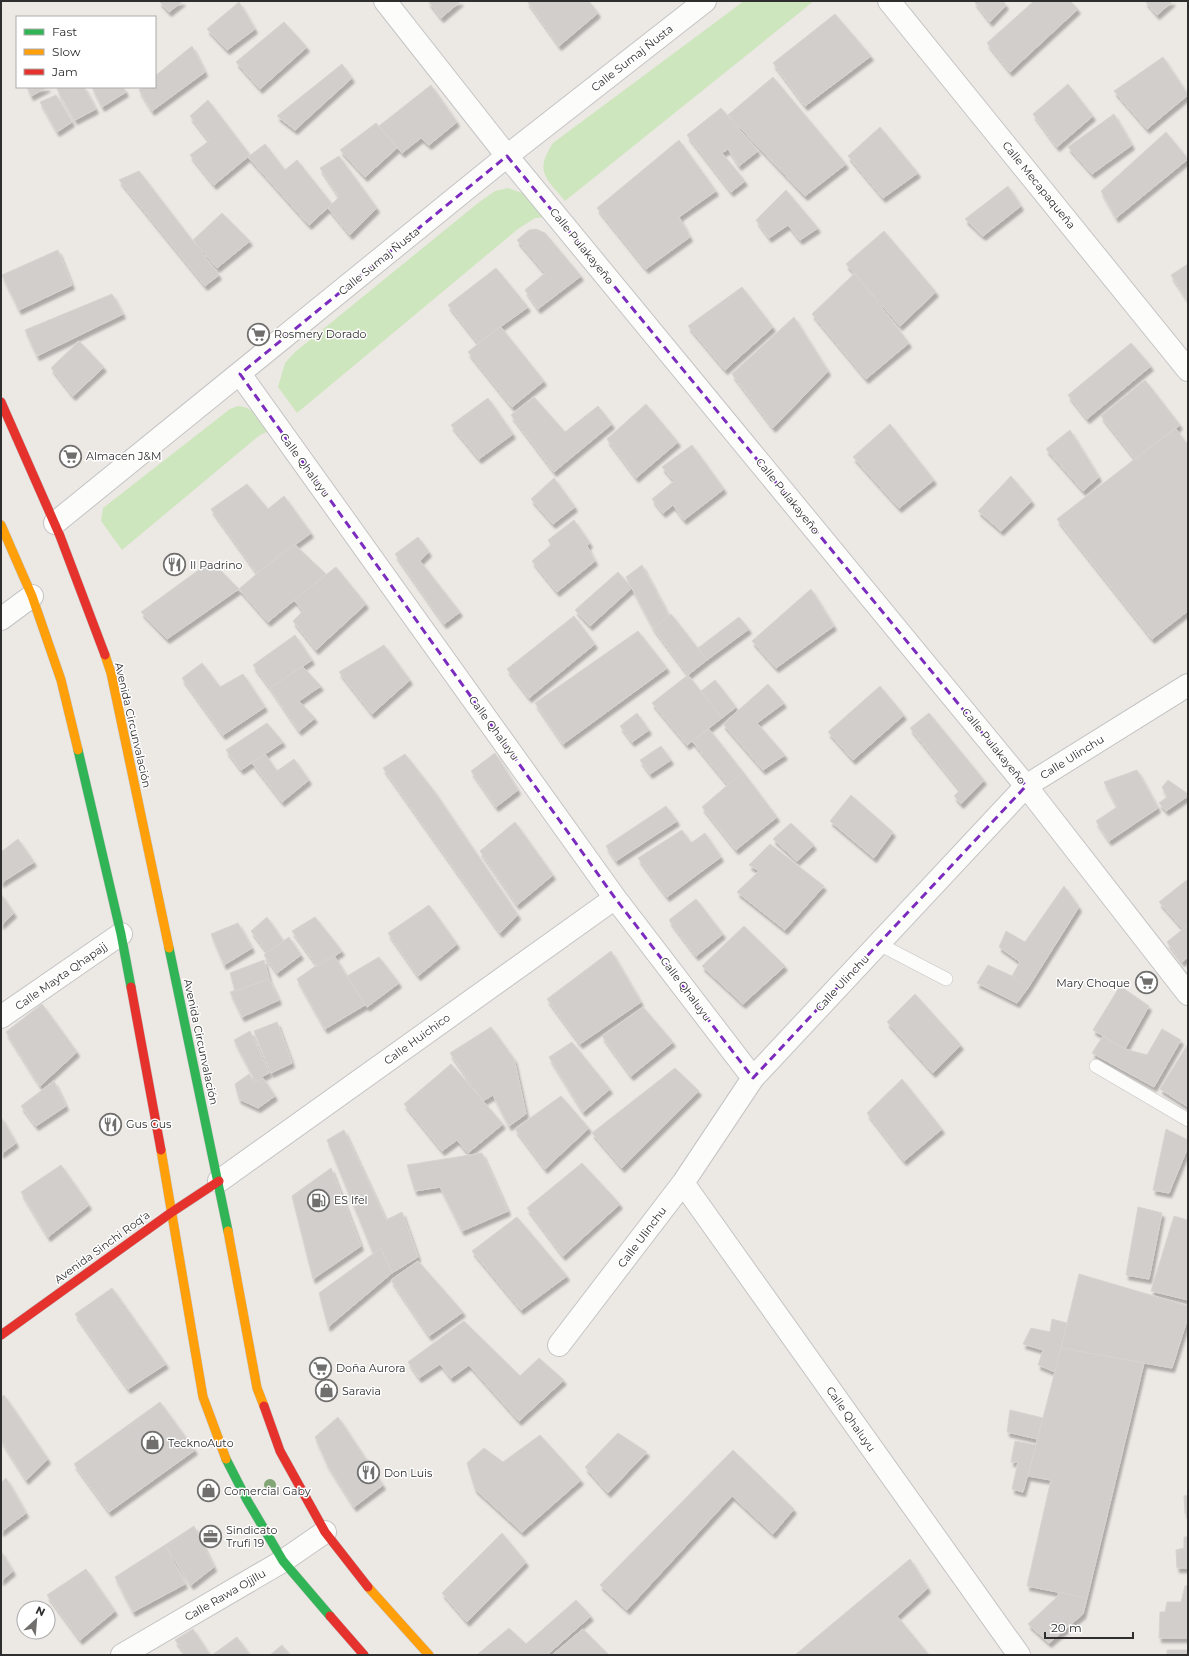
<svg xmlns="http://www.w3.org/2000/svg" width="1189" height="1656" viewBox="0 0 1189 1656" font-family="Montserrat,sans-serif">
  <defs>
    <filter id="shadow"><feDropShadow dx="2.5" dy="4.5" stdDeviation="1" flood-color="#0004"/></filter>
  </defs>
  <rect width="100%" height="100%" fill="#ece8e4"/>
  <!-- green -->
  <path fill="#cee6be" d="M744,1H814L565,201C546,178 534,172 553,143Z
    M508,188L530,196L546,217L535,218L518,229L297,413L278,387L285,363L295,352L478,203L495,191Z
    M238,406C255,407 264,424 275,436L267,432L260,435L122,550L101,521L103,508L230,409Z"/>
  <!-- building -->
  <path fill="#d1cecb" stroke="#d7d4d0" filter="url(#shadow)" d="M159,1H183L169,12Z
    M428,1H461L441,18Z
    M527,1H589L598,13L559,46Z
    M974,1H1003L1006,5L990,22Z
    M1034,1H1070L1078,9L1010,72L987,43Z
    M1145,1H1173L1157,15Z
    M239,2L255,29L227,50L207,29Z
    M835,14L871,56L805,106L773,63Z
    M284,22L307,47L260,89L236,62Z
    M192,46L205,72L152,111L139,90L142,87H155V76Z
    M1163,57L1188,95L1147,129L1114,91Z
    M342,64L352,78L295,130L277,116Z
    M773,77L846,164L805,196L728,115Z
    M1068,84L1093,116L1057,147L1033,114Z
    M431,85L457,122L429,145L421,138L402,153L379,126Z
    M27,87H48L31,96Z
    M60,87H84L96,109L75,120L57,89Z
    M92,87H123L126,92L102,107Z
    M56,95L72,122L57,132L40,102Z
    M208,100L250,155L214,185L190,155L209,141L190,116Z
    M721,108L758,151L739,166L728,149L722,153L745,181L731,192L687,135Z
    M1114,114L1132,145L1092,174L1068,147Z
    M376,123L397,148L365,177L340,150Z
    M880,127L918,173L883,198L848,156Z
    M1166,132L1188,159L1116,218L1101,191Z
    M679,140L716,191L679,217L690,237L646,269L597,208Z
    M265,144L285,170L297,160L332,204L309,225L248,157Z
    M339,156L377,208L350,235L328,208L339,197L320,168Z
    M139,171L219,275L205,286L119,180Z
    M1008,186L1021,206L983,236L965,219Z
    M786,190L818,228L800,240L788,225L769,238L756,220Z
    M222,213L250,241L217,268L193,240Z
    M536,229L545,233L581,276L538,309L525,290L545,273L517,240L529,230Z
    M884,231L936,292L900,326L846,264Z
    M58,250L72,285L19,310L2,275Z
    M1188,264V301L1171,275Z
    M496,268L528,307L478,343L448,305Z
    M855,273L909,343L866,379L812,314Z
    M742,287L773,327L725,370L688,326Z
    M112,294L123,314L37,356L25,330Z
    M794,317L828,371L773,428L732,374Z
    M500,326L544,381L512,407L468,352Z
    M79,341L104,367L73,396L51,368Z
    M1131,343L1151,366L1087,419L1068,395Z
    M1145,380L1180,425L1135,459L1101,416Z
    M534,397L565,432L598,406L612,424L554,472L511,415Z
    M488,398L513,434L479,459L451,425Z
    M646,404L678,442L636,478L607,439Z
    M890,424L934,480L899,508L853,457Z
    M1175,428L1188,445V611L1152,639L1057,519Z
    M1070,430L1099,477L1083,491L1046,449Z
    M692,445L724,489L684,520L673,505L663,513L652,499L674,481L662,467Z
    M1011,476L1032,501L1001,531L978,511Z
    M554,478L575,507L553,524L531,499Z
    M247,484L268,509L284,496L311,533L257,573L211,509Z
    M574,520L590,543L587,546L595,561L557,592L532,561L551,545L548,540Z
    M418,537L429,552L420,561L460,612L444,624L395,554Z
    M293,543L326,574L268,622L239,589Z
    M211,561L239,589L167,639L141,612Z
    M642,565L669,616L653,628L626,577Z
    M336,567L366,604L316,650L293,621L303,611L294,600Z
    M618,572L632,588L590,626L575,610Z
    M811,589L834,626L776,668L752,641Z
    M671,614L707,660L688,675L653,628Z
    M574,616L595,644L529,698L507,669Z
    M739,617L749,629L707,660L698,648Z
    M638,631L667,668L563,744L535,703Z
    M295,635L312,660L270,688L253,665Z
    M384,645L410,680L372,714L339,672Z
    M202,663L220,687L243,674L265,707L223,735L182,678Z
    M302,666L321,686L299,701L315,718L299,731L270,688Z
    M688,675L722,718L687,745L652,703Z
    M715,680L736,707L722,718L701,691Z
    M768,684L784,703L757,723L785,755L763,770L723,724Z
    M880,686L904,715L853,760L828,732Z
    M637,713L649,730L632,742L620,726Z
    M929,713L984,780L961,804L954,796L960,790L910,728Z
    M267,723L283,742L241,770L226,750Z
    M709,729L743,772L728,785L692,741Z
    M661,746L671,760L650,774L640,760Z
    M495,753L518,790L496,807L471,771Z
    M265,754L277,771L294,759L309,780L282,802L252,763Z
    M405,754L434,791L518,915L500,933L383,768Z
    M1137,770L1158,808L1109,841L1096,821L1117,807L1104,782Z
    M743,772L777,817L736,850L702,807Z
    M1168,780L1188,794V796L1166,811L1159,803L1167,797L1162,787Z
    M851,795L893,832L874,858L830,821Z
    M666,806L677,821L616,861L606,846Z
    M515,822L553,875L517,905L480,851Z
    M791,823L814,845L797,861L773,839Z
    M682,830L691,843L705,833L721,857L667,897L638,858Z
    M18,839L34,862L1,883V852Z
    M770,844L824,886L785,930L737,892L759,871L749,865Z
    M1188,879V925L1183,929L1159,902Z
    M1064,886L1079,907L1028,988L1012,976L1020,962L999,947L1006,931L1025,942Z
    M1,894L14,913L1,925Z
    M696,899L723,934L696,956L669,920Z
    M429,905L457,944L418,976L388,933Z
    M267,917L284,942L267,952L251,931Z
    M315,917L342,951L318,967L292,931Z
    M238,923L252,948L224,965L211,934Z
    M1188,925V957L1182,962L1167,942Z
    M744,926L785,966L743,1004L702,966Z
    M289,937L301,955L277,973L264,955Z
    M611,951L641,1002L580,1044L547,999Z
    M333,954L365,1005L325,1029L297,979Z
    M379,957L399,983L367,1007L347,976Z
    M264,960L269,979L235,991L230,973Z
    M988,965L1012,976L1028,988L1017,1003L977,983Z
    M269,979L279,1000L242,1017L230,992Z
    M1120,986L1149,1006L1125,1049L1093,1030Z
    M915,994L961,1045L933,1073L887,1022Z
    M42,1004L77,1052L40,1086L6,1032Z
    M643,1007L673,1042L631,1076L602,1036Z
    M277,1022L292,1063L271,1073L254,1031Z
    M491,1027L514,1059L526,1114L509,1126L493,1095L483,1101L450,1053Z
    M1162,1029L1181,1040L1154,1087L1092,1053L1103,1036L1125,1049L1147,1055Z
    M250,1031L269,1073L255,1080L234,1040Z
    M572,1042L610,1089L583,1112L549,1057Z
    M1188,1044V1107L1160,1089Z
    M451,1064L503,1124L468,1153L457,1140L442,1151L404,1104Z
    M675,1068L699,1091L622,1168L592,1133Z
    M249,1074L254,1082L263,1078L275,1096L258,1108L239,1099L235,1084Z
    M902,1079L942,1129L904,1161L867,1113Z
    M54,1081L66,1106L36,1126L21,1106Z
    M561,1096L589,1128L545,1169L515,1129Z
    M1,1117L16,1143L1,1154Z
    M1166,1129L1188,1140V1147L1169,1193L1153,1190Z
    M344,1130L386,1220L402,1212L418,1257L392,1273L381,1248L373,1253L327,1140Z
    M482,1153L508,1211L462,1231L440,1187L415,1191L407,1165Z
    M582,1163L620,1204L563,1256L527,1208Z
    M61,1165L89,1205L48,1237L21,1192Z
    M331,1168L361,1246L313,1279L292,1196Z
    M1138,1207L1162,1213L1149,1279L1126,1275Z
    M1174,1216L1188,1220V1300L1151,1291Z
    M517,1217L567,1276L521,1310L472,1251Z
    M381,1248L392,1273L328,1327L319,1293Z
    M418,1261L463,1312L429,1336L391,1280Z
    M1079,1274L1188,1306V1317L1172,1368L1061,1348Z
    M112,1288L166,1364L128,1389L75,1314Z
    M1052,1319L1067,1323L1055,1372L1038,1365L1043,1350L1023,1344L1031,1328L1050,1332Z
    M464,1321L520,1376L539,1358L564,1380L519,1421L469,1365L451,1378L440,1364L419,1378L408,1362Z
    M1061,1348L1144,1363L1087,1598L1027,1586L1051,1480L1028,1476Z
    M4,1395L48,1459L26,1480L1,1440V1397Z
    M160,1402L195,1450L109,1512L74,1464Z
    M1010,1410L1043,1418L1037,1439L1007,1432Z
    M338,1417L383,1485L354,1507L327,1464L315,1437Z
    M618,1433L647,1452L608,1493L585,1467Z
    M540,1435L581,1480L522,1532L475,1489L467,1463L484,1448L503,1462Z
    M1015,1441L1036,1445L1023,1492L1012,1489L1018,1462H1011Z
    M733,1450L794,1509L773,1534L732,1496L627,1610L600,1585Z
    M6,1478L26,1513L1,1532V1483Z
    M1188,1495V1514H1185L1184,1496Z
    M194,1526L214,1567L191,1585L165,1545Z
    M502,1533L526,1562L467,1622L442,1593Z
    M1184,1537H1188V1568H1177L1176,1550L1184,1548Z
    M165,1545L185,1584L133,1612L115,1577Z
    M1,1551L13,1571L1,1581Z
    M910,1559L928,1588L897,1616L929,1655H795Z
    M86,1569L115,1611L80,1640L47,1595Z
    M1188,1585V1638H1159L1160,1612H1165L1167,1602H1181L1185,1586Z
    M1059,1592L1087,1598L1083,1614L1049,1643L1028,1624L1057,1597Z
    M576,1600L591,1616L547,1655L478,1654L509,1628L526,1644Z
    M193,1629L210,1655H186L175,1640Z
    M583,1629L609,1655H552Z
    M237,1637L250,1655H212Z
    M282,1645L290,1655H270Z
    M1167,1650H1188V1655H1167Z"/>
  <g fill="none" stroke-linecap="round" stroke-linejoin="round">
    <defs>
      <path id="lane" d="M879,944L946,979
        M1096,1066L1188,1120"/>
      <path id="street" d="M385,1L507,156L1026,786L1188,994
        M889,1L1188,370
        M240,374L615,898L753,1078
        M55,523L507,156L705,1
        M1,619L32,596
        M1,1017L121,934
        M219,1181L615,898
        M683,1183L1019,1655
        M559,1345L683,1183L753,1078L1026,786L1188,685
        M122,1655L283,1561L325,1532"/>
      <path id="fast" d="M78,750L121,934L131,987
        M169,948L228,1231
        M226,1459L247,1500L283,1561L330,1616"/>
      <path id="slow" d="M1,525L32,596L61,680L78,750
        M105,655L111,673L169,948
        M161,1150L203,1397L226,1459
        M228,1231L257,1388L264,1406
        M368,1587L429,1655"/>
      <path id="jam" d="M1,402L60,536L105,655
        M131,987L161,1150
        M1,1335L172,1212L219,1181
        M264,1406L280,1451L325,1532L368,1587
        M330,1616L364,1655"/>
    </defs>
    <!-- lane casing -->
    <use href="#lane" stroke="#c5c4c5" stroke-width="14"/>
    <!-- street casing -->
    <use href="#street" stroke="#c5c4c5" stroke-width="24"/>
    <!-- fast casing -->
    <use href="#fast" stroke="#c5c4c5" stroke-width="10"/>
    <!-- slow casing -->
    <use href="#slow" stroke="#c5c4c5" stroke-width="10"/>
    <!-- jam casing -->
    <use href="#jam" stroke="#c5c4c5" stroke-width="10"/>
    <!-- lane -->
    <use href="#lane" stroke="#fcfcfb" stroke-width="13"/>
    <!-- street -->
    <use href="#street" stroke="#fcfcfb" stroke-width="22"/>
    <!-- fast -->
    <use href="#fast" stroke="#30b455" stroke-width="9"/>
    <!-- slow -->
    <use href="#slow" stroke="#ff9f0a" stroke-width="9"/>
    <!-- jam -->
    <use href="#jam" stroke="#e5322d" stroke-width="9"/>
  </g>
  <!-- trees -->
  <circle fill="#82a575" cx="270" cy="1485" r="6"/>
  <!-- marked area -->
  <path fill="none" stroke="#7b2cbf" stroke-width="3" stroke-dasharray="8 5" stroke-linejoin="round" d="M507,156L1026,786L753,1078L615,898L240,374Z"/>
  <!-- icons -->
  <defs>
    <symbol id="supermarket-ring" viewBox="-11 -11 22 22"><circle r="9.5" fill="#fff" stroke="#706f6e" stroke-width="1.5"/><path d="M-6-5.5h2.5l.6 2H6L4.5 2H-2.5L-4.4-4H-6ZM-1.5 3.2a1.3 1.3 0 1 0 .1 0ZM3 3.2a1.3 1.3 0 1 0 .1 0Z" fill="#706f6e"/></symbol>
    <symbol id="restaurant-ring" viewBox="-11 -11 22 22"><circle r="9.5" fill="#fff" stroke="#706f6e" stroke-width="1.5"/><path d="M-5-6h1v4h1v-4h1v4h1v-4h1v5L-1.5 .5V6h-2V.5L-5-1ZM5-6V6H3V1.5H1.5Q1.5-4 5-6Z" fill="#706f6e"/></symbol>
    <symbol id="fuel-ring" viewBox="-11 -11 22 22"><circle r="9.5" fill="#fff" stroke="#706f6e" stroke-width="1.5"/><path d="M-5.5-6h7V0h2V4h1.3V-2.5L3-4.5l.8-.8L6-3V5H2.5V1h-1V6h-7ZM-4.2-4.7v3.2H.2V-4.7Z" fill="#706f6e"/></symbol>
    <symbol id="shop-ring" viewBox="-11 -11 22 22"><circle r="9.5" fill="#fff" stroke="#706f6e" stroke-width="1.5"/><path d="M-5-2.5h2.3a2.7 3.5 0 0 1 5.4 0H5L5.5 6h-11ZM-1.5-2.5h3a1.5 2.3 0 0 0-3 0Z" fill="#706f6e"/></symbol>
    <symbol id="office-ring" viewBox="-11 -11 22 22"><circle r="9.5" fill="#fff" stroke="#706f6e" stroke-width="1.5"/><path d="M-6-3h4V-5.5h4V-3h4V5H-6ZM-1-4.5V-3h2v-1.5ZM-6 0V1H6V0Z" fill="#706f6e"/></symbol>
  </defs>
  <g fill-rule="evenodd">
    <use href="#supermarket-ring" x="246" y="322" width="25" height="25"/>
    <use href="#supermarket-ring" x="58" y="444" width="25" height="25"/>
    <use href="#restaurant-ring" x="162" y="552" width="25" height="25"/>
    <use href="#supermarket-ring" x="1134" y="970" width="25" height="25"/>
    <use href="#restaurant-ring" x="98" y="1112" width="25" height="25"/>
    <use href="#fuel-ring" x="306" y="1188" width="25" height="25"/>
    <use href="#supermarket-ring" x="308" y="1356" width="25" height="25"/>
    <use href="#shop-ring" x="314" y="1378" width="25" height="25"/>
    <use href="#shop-ring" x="140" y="1430" width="25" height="25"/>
    <use href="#restaurant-ring" x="356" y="1460" width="25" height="25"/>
    <use href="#shop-ring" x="196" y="1478" width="25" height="25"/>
    <use href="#office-ring" x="198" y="1524" width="25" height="25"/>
  </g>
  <g text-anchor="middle" stroke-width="3" stroke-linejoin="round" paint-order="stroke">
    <!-- street labels -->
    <g font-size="11" fill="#2e2e2e" stroke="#fff">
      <text transform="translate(632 58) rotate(-38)" y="4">Calle Sumaj Ñusta</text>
      <text transform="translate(1039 185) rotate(51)" y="4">Calle Mecapaqueña</text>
      <text transform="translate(582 246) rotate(51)" y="4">Calle Pulakayeño</text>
      <text transform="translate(379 261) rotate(-39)" y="4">Calle Sumaj Ñusta</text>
      <text transform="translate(305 465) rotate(54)" y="4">Calle Qhaluyu</text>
      <text transform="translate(788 496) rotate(51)" y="4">Calle Pulakayeño</text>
      <text transform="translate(133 725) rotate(77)" y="4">Avenida Circunvalación</text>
      <text transform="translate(494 728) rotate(54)" y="4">Calle Qhaluyu</text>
      <text transform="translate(994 746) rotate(51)" y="4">Calle Pulakayeño</text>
      <text transform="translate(1072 757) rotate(-32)" y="4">Calle Ulinchu</text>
      <text transform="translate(61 976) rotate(-35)" y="4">Calle Mayta Qhapajj</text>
      <text transform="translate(842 983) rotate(-47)" y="4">Calle Ulinchu</text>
      <text transform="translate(686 989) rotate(53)" y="4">Calle Qhaluyu</text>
      <text transform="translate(417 1039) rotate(-36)" y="4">Calle Huichico</text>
      <text transform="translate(201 1042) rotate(78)" y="4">Avenida Circunvalación</text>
      <text transform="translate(642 1237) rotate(-53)" y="4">Calle Ulinchu</text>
      <text transform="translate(102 1247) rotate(-36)" y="4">Avenida Sinchi Roq'a</text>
      <text transform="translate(851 1419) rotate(55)" y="4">Calle Qhaluyu</text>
      <text transform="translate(225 1595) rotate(-30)" y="4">Calle Rawa Ojjllu</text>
    </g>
    <!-- poi labels -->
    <g font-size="11" fill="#2e2e2e" stroke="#fff" text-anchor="start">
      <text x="274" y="338">Rosmery Dorado</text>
      <text x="86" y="460">Almacen J&amp;M</text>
      <text x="190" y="569">Il Padrino</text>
      <text x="1130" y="987" text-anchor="end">Mary Choque</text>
      <text x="126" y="1128">Gus Gus</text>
      <text x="334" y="1204">ES Ifel</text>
      <text x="336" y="1372">Doña Aurora</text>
      <text x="342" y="1395">Saravia</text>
      <text x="168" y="1447">TecknoAuto</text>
      <text x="384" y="1477">Don Luis</text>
      <text x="224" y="1495">Comercial Gaby</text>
      <text x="226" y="1534">Sindicato<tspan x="226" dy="13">Trufi 19</tspan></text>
    </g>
  </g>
  <!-- border -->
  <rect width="1189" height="1656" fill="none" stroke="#2e2e2e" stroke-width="4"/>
  <!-- legend -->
  <rect x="16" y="16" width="140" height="72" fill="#ffffff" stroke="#ababab"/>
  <rect x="24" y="29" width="20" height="6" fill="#30b455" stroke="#ababab"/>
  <text x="52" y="36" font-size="12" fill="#2e2e2e">Fast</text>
  <rect x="24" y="49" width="20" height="6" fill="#ff9f0a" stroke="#ababab"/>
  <text x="52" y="56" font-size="12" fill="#2e2e2e">Slow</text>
  <rect x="24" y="69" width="20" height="6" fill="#e5322d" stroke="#ababab"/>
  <text x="52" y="76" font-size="12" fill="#2e2e2e">Jam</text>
  <!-- north arrow -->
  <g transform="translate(36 1620) rotate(26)"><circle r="19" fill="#ffffff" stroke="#ababab"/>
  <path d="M0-3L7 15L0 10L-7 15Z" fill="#706f6e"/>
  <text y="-6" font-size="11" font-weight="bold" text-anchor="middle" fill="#2e2e2e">N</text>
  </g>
  <!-- scale -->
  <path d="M1045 1632v6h88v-6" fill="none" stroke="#2e2e2e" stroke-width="2"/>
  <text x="1051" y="1632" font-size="12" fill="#2e2e2e" stroke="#ffffff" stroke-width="3" paint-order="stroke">20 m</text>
</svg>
